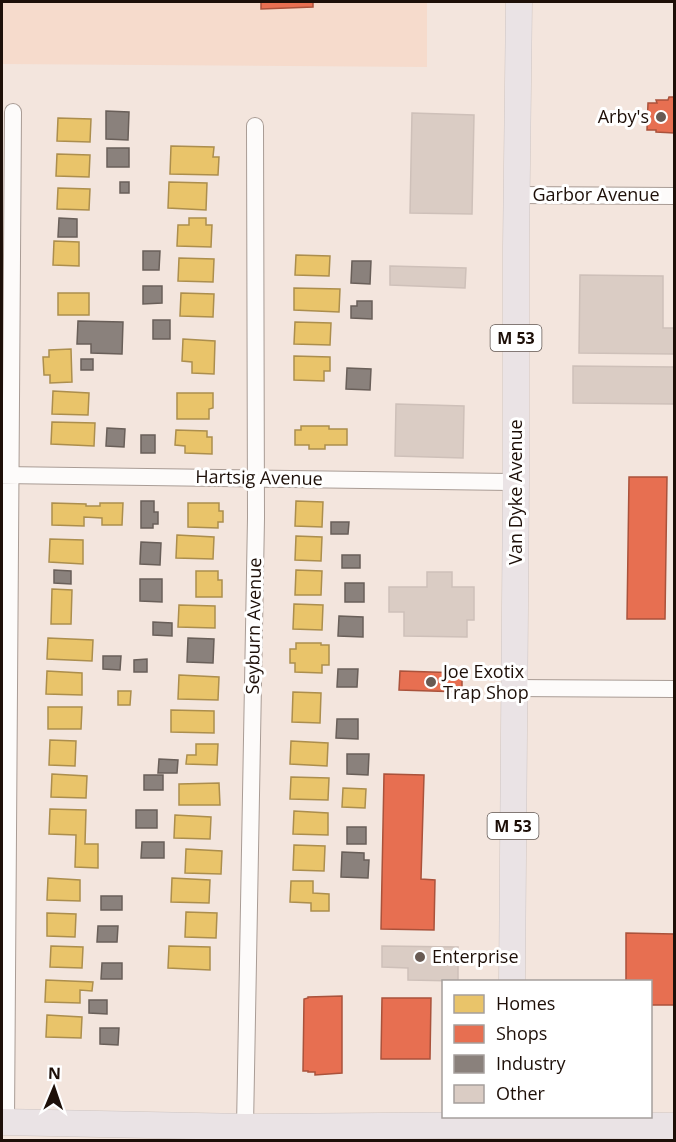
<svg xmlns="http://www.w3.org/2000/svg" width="676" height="1142" viewBox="0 0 676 1142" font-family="'Open Sans',sans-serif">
  <rect width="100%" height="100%" fill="#f3e5dd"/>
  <!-- built -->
  <path fill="#f6dbcc" d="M2,2H427V67L2,64Z"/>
  <!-- homes -->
  <path fill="#e9c46a" stroke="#ac8e4d" stroke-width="1.5" d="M58,118L91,119L90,142L57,141Z
    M171,146L214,147L213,157H219L218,175L170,174Z
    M57,154L90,155L89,177L56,176Z
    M169,182L207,183L206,210L168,208Z
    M58,188L90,189L89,210L57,209Z
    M189,218H206V225H212L211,247L177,246L178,225H189Z
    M54,241L79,242V266L53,265Z
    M296,255L330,256L329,276L295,275Z
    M179,258L214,259L213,282L178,281Z
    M294,288L340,289L339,312L294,310Z
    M58,293H89V315H58Z
    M181,293L214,294L213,317L180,316Z
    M295,322L331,323L330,345L294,344Z
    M183,339L215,341L214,374L192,373V362L182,361Z
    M71,349L72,382L50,383V375H44L43,357H49V350Z
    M294,356L330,357V371H324V381L294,380Z
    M53,391L89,393L88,415L52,414Z
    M177,393H213V408L209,409V419H177Z
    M52,422L95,423L94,446L51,444Z
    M301,426H329V429H347V445H325V449H309V445H295V430H301Z
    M176,430L207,431V437H212V454L185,453V446L175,445Z
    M296,501L323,502L322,527L295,526Z
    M52,503L86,504V506H100V503H123L122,525H102V518L84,517V526L52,525Z
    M188,503H219V511H223V522H218V528L188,527Z
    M177,535L214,537L213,559L176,558Z
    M296,536L322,537L321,561L295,560Z
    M50,539L83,540V564L49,562Z
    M296,570L322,571L321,595H295Z
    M196,571H218V580H222V597H196Z
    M52,589L72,590L71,624H51Z
    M294,604L323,605L322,630L293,629Z
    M179,605L215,606V628L178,627Z
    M48,638L93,640L92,661L47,659Z
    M296,643H321V645H329V665H322V673L295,672V663H290V649H296Z
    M47,671L82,673V695L46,694Z
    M179,675L219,677L218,700L178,699Z
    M118,691H131L130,705H118Z
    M293,692L321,693L320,723L292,722Z
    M48,707H82L81,729H48Z
    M171,710L214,711V733L171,732Z
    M50,740L76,741L75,766L49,765Z
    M291,741L328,743L327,766L290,764Z
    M196,744H218L217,765L186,764L187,755H196Z
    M52,774L87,776L86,798L51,797Z
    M291,777L329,778L328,800L290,799Z
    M219,783L220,805H179V784Z
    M343,788L366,789L365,808L342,807Z
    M50,809L86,810L85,844H98V868L75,867L76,835L49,834Z
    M294,811L328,813V835L293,834Z
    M175,815L211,817L210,839L174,838Z
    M294,845L325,846L324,871L293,870Z
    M186,849L222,851L221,874L185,873Z
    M48,878L80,880V901L47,900Z
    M172,878L210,880L209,903L171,902Z
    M291,881H313V893L329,894V911H311V903L290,902Z
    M186,912L217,913L216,938L185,937Z
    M47,913L76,914L75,937L47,936Z
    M51,946L83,947L82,968L50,967Z
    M169,946L210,947V970L168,968Z
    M46,980L93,982L92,991L80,990V1003L45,1002Z
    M47,1015L82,1017L81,1038L46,1037Z"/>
  <!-- shops -->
  <path fill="#e76f51" stroke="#aa523b" stroke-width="1.5" d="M261,2H313V7L261,9Z
    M669,97H674V133L656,132V130H647L648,103H657L656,100H668Z
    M629,477H667L665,619H627Z
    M400,671L462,673V692L399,690Z
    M384,774L424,775L421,879L435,880L434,930L381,929Z
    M626,933L674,934V1005H650V982H626Z
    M342,996V1073L315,1075V1072H308V1071H303L304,999L308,998V997Z
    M382,998H431L430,1059H381Z"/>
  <!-- industry -->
  <path fill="#8a817c" stroke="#695f59" stroke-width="1.5" d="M106,111L129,112L128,140L106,139Z
    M107,148H129V167H107Z
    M120,182H129V193H120Z
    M59,218L77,219V237H58Z
    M143,251H160L159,270H143Z
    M352,261H371L370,284L351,283Z
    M143,286H162V303L143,304Z
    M357,301H372V319L351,318V306H357Z
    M153,320H170V339H153Z
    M78,321L123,322L122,354L91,353V344H77Z
    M81,359H93V370H81Z
    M347,368L371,369L370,390L346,389Z
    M107,428L125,429L124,447L106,446Z
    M141,435H155V453H141Z
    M141,501H154V512H158V524H153V528H141Z
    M331,522H349L348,534H331Z
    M141,542L161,543L160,565L140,564Z
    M342,555H360V568H342Z
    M54,570L71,571V584L54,583Z
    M140,579H162V602L140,601Z
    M345,583H364V602H345Z
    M339,616L363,617V637L338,636Z
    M153,622L172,623V636L153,635Z
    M188,638L214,639L213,663L187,662Z
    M103,656H121L120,670L103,669Z
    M147,659V672H134V660Z
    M338,669H358L357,687H337Z
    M337,719H358V739L336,738Z
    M347,754H369L368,775L347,774Z
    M159,759L178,760L177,773H158Z
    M144,775H163V790H144Z
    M136,810H157V828H136Z
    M347,827H366V844H347Z
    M142,842H164V858H141Z
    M342,852L364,853V860H369L368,878L341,877Z
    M101,896H122V910H101Z
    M98,926H118L117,942H97Z
    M102,963H122V979H101Z
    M89,1000H107V1014L89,1013Z
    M100,1028H119L118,1045L100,1044Z"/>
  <!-- building -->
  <path fill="#daccc4" stroke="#cec0b9" stroke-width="1.5" d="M412,113L474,115L472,214L410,213Z
    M390,266L466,268L465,288L390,285Z
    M580,275L663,276V328H674V354L579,353Z
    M573,366L674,367V404L573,403Z
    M396,404L464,406L463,458L395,456Z
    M427,572H452V587H474V620H467V637L404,636V612H389V587H427Z
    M382,946L458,947V981L408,980V968L382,967Z"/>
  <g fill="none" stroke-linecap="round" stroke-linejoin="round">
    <defs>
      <path id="street" d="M517,195L674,196
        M2,475L516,482
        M514,688L674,689
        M6,1121L13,112
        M245,1127L256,518L255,126"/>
      <path id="primary" d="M512,982L516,482V246L519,2
        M2,1122L245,1127L510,1125L674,1126"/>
    </defs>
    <!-- street casing -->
    <use href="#street" stroke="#a99c95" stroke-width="18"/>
    <!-- primary casing -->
    <use href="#primary" stroke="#cec5c2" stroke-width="27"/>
    <!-- street -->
    <use href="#street" stroke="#fdfbfa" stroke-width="16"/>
    <!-- primary -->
    <use href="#primary" stroke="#eae3e5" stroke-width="26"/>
  </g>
  <!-- markers -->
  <g fill="#685a53" stroke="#fff" stroke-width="2">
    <circle cx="661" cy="117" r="6"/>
    <circle cx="431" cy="682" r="6"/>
    <circle cx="420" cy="957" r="6"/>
  </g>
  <g text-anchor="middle" stroke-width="6" stroke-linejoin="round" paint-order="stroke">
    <!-- shield labels -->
    <g fill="#fff" stroke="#615752" stroke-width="1.5">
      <rect x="490.5" y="325" width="51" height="26" rx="4.5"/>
      <rect x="487.5" y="813" width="51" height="26" rx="4.5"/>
    </g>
    <g font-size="16" font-weight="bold" fill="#1d0f08">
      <text x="516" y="344">M 53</text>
      <text x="513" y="832">M 53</text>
    </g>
    <!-- poi labels -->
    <g font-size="18" fill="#1d0f08" stroke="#fff" text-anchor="start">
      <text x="649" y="123" text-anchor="end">Arby's</text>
      <text x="443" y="678">Joe Exotix<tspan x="443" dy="21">Trap Shop</tspan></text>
      <text x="432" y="963">Enterprise</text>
    </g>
    <!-- street labels -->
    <g font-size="18" fill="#1d0f08" stroke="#fff">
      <text x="596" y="201">Garbor Avenue</text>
      <text transform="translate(259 478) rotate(1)" y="6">Hartsig Avenue</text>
      <text transform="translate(516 492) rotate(-90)" y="6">Van Dyke Avenue</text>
      <text transform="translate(254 626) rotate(-89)" y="6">Seyburn Avenue</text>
    </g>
  </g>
  <!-- border -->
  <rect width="676" height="1142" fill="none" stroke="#1d0f08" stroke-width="6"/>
  <!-- legend -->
  <rect x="442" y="980" width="210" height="138" fill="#ffffff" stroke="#a59f9c" stroke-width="1.5"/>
  <rect x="454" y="995" width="30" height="18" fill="#e9c46a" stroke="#a59f9c" stroke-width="1.5"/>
  <text x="496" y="1010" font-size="18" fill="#1d0f08">Homes</text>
  <rect x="454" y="1025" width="30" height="18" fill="#e76f51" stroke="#a59f9c" stroke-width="1.5"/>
  <text x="496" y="1040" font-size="18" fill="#1d0f08">Shops</text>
  <rect x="454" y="1055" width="30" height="18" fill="#8a817c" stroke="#a59f9c" stroke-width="1.5"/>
  <text x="496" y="1070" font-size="18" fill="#1d0f08">Industry</text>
  <rect x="454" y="1085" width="30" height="18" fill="#daccc4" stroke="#a59f9c" stroke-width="1.5"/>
  <text x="496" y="1100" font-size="18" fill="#1d0f08">Other</text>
  <!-- north arrow -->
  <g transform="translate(54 1088) rotate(2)" stroke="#ffffff" stroke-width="4.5" paint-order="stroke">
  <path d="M0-4.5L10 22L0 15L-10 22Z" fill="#1d0f08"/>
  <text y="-9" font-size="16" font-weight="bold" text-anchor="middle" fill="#1d0f08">N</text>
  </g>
</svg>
